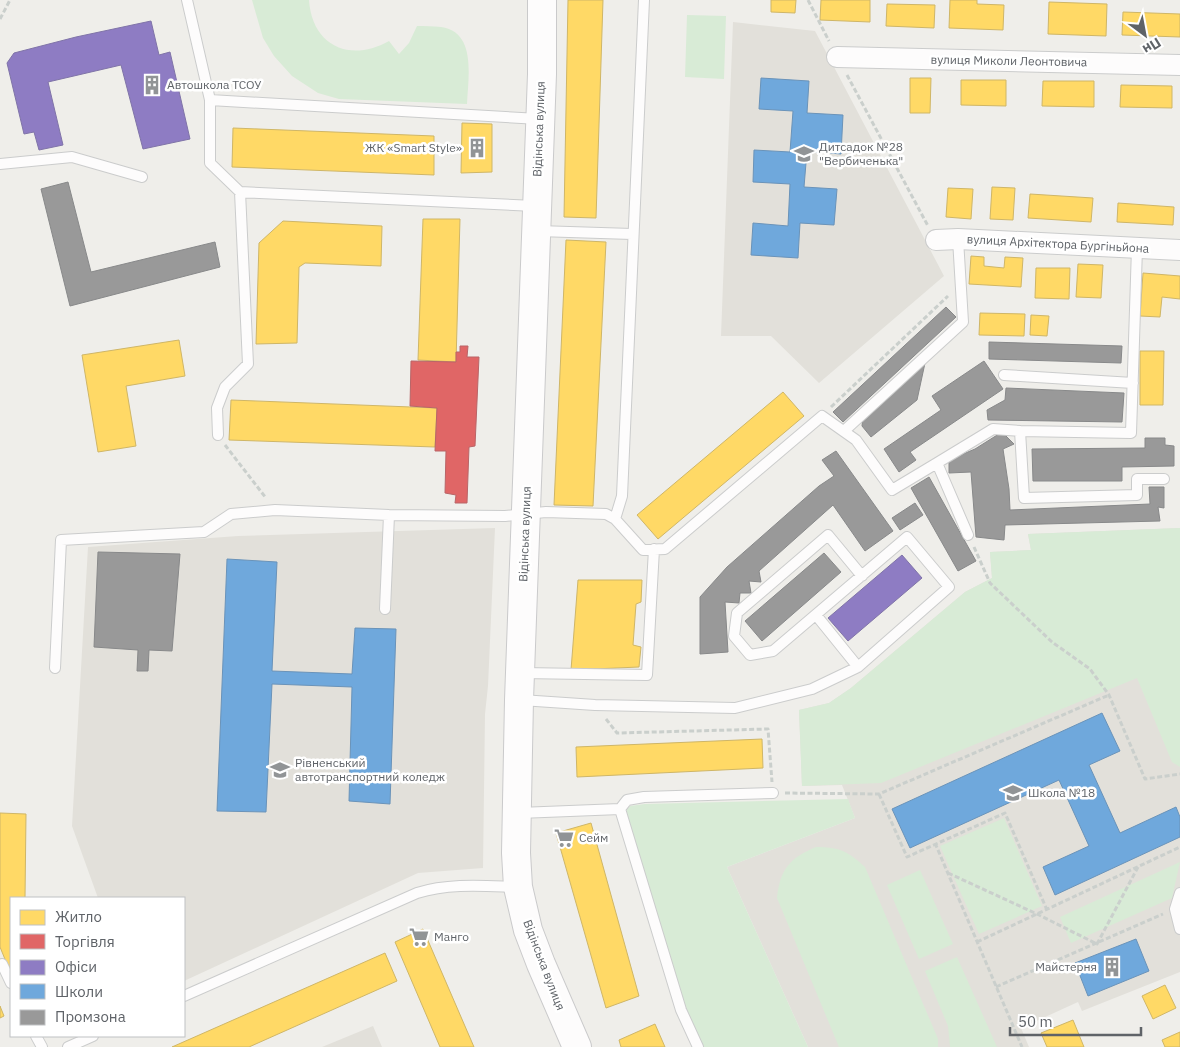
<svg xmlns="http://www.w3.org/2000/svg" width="1180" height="1047" viewBox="0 0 1180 1047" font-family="'IBM Plex Sans',sans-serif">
  <rect width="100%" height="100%" fill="#efeeea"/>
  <!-- education -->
  <path fill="#e2e0da" d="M733,22L815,31L944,276L819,383L771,336H721Z
    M495,528L488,686L485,714L483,868L418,873L184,981V898H98L72,826L88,547L238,536Z
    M1180,528V972L1082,1011L1078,1002L1021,1028L1029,1047H808L727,867L855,818L842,785L802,786L799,710L829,703L851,688L965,592L992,578L990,552L1031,550L1028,534Z
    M373,1026L382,1047H322Z"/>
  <!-- green -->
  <path fill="#d8ebd6" d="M252,0H309C312,46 350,63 389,41L399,54L409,43L417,26C425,26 433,26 441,27C477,32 468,78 467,104L339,99L318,93L292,76L274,56L263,38Z
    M687,15L726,16L724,79L685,77Z
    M1180,528V767L1172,762L1137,678L881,783L802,786L799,710L829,703L851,688L965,592L992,578L990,552L1031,550L1028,534Z
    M848,799L855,818L727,867L808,1047H702L685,1009L625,812L630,806L645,804Z
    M1004,818L1042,906L979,934L940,846Z
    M816,847C839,847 848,851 865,867L938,1039V1047H839L777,898C780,869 790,858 816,847Z
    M1180,862L1172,898L1071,943L1060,917Z
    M920,870L953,944L919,959L887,885Z
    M957,957L997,1047H950L948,1026L925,971Z"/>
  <!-- homes -->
  <path fill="#ffd966" stroke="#cfb667" d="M568,0H603L596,218L564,217Z
    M771,0H796L795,13L771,12Z
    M821,0H870V22L820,20Z
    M950,0H977V4L1004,5L1003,30L949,28Z
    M1049,2L1107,4L1106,36L1048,34Z
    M887,4L935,5L934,28L886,26Z
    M1123,12L1180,14V37L1122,35Z
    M910,78H931L930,113H910Z
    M961,80H1006V106L961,105Z
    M1043,81H1094V107L1042,106Z
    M1121,85L1172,86V108L1120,107Z
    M462,123L492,124V172L461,173Z
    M233,128L434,136V175L232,167Z
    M992,187L1015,188L1013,220L990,219Z
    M948,188L973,189L971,219L946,217Z
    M1030,194L1093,198L1091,222L1028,218Z
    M1118,203L1174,207L1173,225L1117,222Z
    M423,219H460L456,362L418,360Z
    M283,221L382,226L381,266L305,263L299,267L297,343L256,344L259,243Z
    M566,240L606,242L593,506L554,505Z
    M971,256L984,257V266L1004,268L1005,257L1023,258L1021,287L969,284Z
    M1078,264L1103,265L1101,298L1076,297Z
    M1036,268H1070L1069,299L1035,298Z
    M1143,273L1180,276V299L1162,297L1160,317L1140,316Z
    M980,313L1025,314L1024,336L979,335Z
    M1031,315L1049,316L1047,336L1030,335Z
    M179,340L185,376L126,386L136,446L98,452L82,355Z
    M1140,351H1164L1163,405H1140Z
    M783,392L804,416L658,539L637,515Z
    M231,400L437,408L435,447L229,440Z
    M578,580H642L641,602L636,604L633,645L641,647L639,667L571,670Z
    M762,739L763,768L577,777L576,747Z
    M0,813L26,814L25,898H11V974L0,947Z
    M591,823L639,996L606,1008L556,833Z
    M423,929L474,1047H440L395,942Z
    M385,953L397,981L249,1047H172Z
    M1165,985L1176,1008L1153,1019L1142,996Z
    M0,1006L4,1016L0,1018Z
    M1073,1020L1084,1047H1047L1041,1033Z
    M655,1024L665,1047H621L619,1040Z
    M1180,1032V1047H1165L1162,1040Z"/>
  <!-- shops -->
  <path fill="#e06666" stroke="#b96567" d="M460,346H468L467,357H479L475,446L469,447L467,503H455L456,495L445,493L446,451H435L437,408L410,406L411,361L456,362V352H460Z"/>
  <!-- offices -->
  <path fill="#8e7cc3" stroke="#8074a8" d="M151,21L159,55L170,52L190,139L143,149L121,65L48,82L63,145L39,150L34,132L24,134L7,63L14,53L76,37Z
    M902,555L922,578L848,641L828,618Z"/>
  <!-- schools -->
  <path fill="#6fa8dc" stroke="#6a93b9" d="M761,78L809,81L807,113L843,115L841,154L807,151L804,187L837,189L834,225L800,223L798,258L751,255L753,223L788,226L790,184L753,182L754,150L790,152L793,111L759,109Z
    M227,559L277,562L272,671L352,674L355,628L396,629L390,804L349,801L352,687L272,684L266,812L217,811Z
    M1102,713L1120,751L1089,765L1120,833L1176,807L1180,817V837L1055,895L1043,867L1089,846L1059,780L910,848L892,809Z
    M1136,939L1149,971L1088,996L1075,963Z"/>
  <!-- industry -->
  <path fill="#999" stroke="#88898a" d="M68,182L91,272L215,242L220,267L70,306L41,189Z
    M946,307L956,317L843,422L833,412Z
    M989,342L1122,346L1121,363L989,359Z
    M984,361L1003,389L910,452L916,460L899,472L884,449L941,410L932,396Z
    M925,363L917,400L871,437L862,426L863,416L912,372Z
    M1006,388L1124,393L1122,422L988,420L987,410L1005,400Z
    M1002,432L1014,444L1003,449L1009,489L1010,510L1150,504L1149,487H1164V508L1158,507L1160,521L1005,525L1004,540L976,537L971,472L949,473V460L975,449Z
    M1145,438H1165V445L1174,446V466L1122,467V481H1033L1032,449L1145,448Z
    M836,451L893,531L865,551L833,505L759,571L761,582L749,581L751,593H740L739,603L725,602L728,652L700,654V597L727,567L819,486L834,476L822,460Z
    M929,477L976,561L958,571L911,488Z
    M915,503L923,515L900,530L892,518Z
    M98,552L180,554L172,651L149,650L148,671H137L138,650L94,647Z
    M824,553L841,572L762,641L745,621Z"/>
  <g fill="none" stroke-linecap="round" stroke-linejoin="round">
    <defs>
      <path id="lane" d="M187,0L210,100V163L240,192
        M644,0L622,496L615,519L643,550L665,549L822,416L856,440L892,490L937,463
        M210,100L539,119
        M0,164L72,157L142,177
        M538,231L632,234
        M1137,248L1131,433L1020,431L1024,498L1137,495V479H1164
        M1004,375L1133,383
        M844,431L963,322L958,239
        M218,435L217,408L225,387L248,364L240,192L535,206
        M968,535L937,463L993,429L1020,431
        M385,609L389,515
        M816,615L858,667L949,587L907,537L773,651L750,655L734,636L737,613L828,535L862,576
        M55,668L61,540L204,532L231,514L275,510L389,515L505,516L546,512L606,514L615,519
        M522,673L647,675L654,549
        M521,700L595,705L735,708L812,689L858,667
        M620,809L681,1010L698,1047
        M620,809L627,800L644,797L773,793
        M519,813L620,809
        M1180,893L1175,909L1180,929
        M0,965L2,964L11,983
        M184,996L417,893C450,883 483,886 517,887
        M36,1036L42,1047
        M68,1047L93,1036"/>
      <path id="street" d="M837,57L1180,65
        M936,240L958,239L1180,250"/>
      <path id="secondary" d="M542,0V74L519,700L516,853L518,887L528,930L541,964L577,1047"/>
    </defs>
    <!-- lane casing -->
    <use href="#lane" stroke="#cbcccc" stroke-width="12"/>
    <!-- street casing -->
    <use href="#street" stroke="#cbcccc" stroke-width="22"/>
    <!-- secondary casing -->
    <use href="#secondary" stroke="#cacacb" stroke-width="30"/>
    <!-- path -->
    <path stroke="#cacfcc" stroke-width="3" stroke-dasharray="5 2.5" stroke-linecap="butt" d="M808,0L829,41
      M0,19L10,0
      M847,75L928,226
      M831,407L948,296
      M225,445L266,498
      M974,547L990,583L1052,642L1090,669L1109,695L1145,779L1180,774
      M606,719L617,733L768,729L772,782
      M785,793L879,794L1109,695
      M879,794L907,857L1005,813L1047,910
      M935,843L1022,1047
      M948,873L1037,914L1097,944L1138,867
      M977,942L1180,847
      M996,987L1163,914"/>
    <!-- lane -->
    <use href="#lane" stroke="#fdfcfc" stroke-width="10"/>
    <!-- street -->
    <use href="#street" stroke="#fdfcfc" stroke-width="20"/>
    <!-- secondary -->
    <use href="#secondary" stroke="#fdfcfc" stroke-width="28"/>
  </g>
  <!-- icons -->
  <defs>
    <symbol id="building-bare" viewBox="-9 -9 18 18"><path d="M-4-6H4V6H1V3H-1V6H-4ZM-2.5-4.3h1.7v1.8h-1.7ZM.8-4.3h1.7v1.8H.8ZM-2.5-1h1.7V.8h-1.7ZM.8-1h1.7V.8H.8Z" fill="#919496" stroke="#fff" stroke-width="2.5" paint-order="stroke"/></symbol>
    <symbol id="school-bare" viewBox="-9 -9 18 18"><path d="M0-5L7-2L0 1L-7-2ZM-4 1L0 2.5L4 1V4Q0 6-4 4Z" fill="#919496" stroke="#fff" stroke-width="2.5" paint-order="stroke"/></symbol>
    <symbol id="university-bare" viewBox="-9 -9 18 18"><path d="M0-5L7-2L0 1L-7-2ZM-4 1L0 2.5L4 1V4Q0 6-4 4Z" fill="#919496" stroke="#fff" stroke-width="2.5" paint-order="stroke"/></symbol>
    <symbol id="supermarket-bare" viewBox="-9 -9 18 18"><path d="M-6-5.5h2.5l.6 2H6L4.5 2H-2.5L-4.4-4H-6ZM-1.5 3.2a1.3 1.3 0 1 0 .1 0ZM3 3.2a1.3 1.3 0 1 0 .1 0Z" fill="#919496" stroke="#fff" stroke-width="2.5" paint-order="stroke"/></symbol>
  </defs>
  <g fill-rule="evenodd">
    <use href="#building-bare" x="138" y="71" width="28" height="28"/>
    <use href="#building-bare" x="463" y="134" width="28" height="28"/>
    <use href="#school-bare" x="790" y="140" width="28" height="28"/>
    <use href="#university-bare" x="266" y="756" width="28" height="28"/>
    <use href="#school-bare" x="999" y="779" width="28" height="28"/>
    <use href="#supermarket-bare" x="550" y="824" width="28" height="28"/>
    <use href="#supermarket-bare" x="405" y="923" width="28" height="28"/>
    <use href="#building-bare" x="1098" y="953" width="28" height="28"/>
  </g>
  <g text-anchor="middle" stroke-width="5" stroke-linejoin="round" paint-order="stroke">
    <!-- street labels -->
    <g font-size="12" fill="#5f6368" stroke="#fff">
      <text transform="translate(1009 61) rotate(1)" y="4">вулиця Миколи Леонтовича</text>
      <text transform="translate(539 129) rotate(-88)" y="4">Відінська вулиця</text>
      <text transform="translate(1058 244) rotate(3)" y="4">вулиця Архітектора Бургіньйона</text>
      <text transform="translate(525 534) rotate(-88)" y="4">Відінська вулиця</text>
      <text transform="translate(544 965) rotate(69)" y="4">Відінська вулиця</text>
    </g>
    <!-- poi labels -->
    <g font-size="12" fill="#5f6368" stroke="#fff" text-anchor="start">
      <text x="167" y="89">Автошкола ТСОУ</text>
      <text x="819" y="151">Дитсадок №28<tspan x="819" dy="14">"Вербиченька"</tspan></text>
      <text x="462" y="152" text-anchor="end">ЖК «Smart Style»</text>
      <text x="295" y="767">Рівненський<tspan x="295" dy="14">автотранспортний коледж</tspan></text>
      <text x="1028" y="797">Школа №18</text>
      <text x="579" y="842">Сейм</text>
      <text x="434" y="941">Манго</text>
      <text x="1097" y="971" text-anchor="end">Майстерня</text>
    </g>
  </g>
  <!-- legend -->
  <rect x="10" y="897" width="175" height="140" fill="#ffffff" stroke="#bfc1c3"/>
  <rect x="20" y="910" width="25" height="15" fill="#ffd966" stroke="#bfc1c3"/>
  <text x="55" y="922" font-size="15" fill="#5f6368">Житло</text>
  <rect x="20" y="934" width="25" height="15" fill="#e06666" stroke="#bfc1c3"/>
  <text x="55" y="947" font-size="15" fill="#5f6368">Торгівля</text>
  <rect x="20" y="960" width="25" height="15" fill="#8e7cc3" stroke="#bfc1c3"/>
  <text x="55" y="972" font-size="15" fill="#5f6368">Офіси</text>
  <rect x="20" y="984" width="25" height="15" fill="#6fa8dc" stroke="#bfc1c3"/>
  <text x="55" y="997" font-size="15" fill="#5f6368">Школи</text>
  <rect x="20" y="1010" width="25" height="15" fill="#999999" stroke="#bfc1c3"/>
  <text x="55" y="1022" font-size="15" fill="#5f6368">Промзона</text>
  <!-- north arrow -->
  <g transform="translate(1145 35) rotate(148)" stroke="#ffffff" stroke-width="4" paint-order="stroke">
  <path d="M0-4L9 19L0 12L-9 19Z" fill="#5f6368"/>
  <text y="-8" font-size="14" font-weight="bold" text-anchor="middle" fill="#5f6368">Пн</text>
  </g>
  <!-- scale -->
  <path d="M1010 1027v8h131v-8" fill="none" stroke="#5f6368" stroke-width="2.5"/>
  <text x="1018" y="1027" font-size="15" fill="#5f6368" stroke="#ffffff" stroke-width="4" paint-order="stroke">50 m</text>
</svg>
